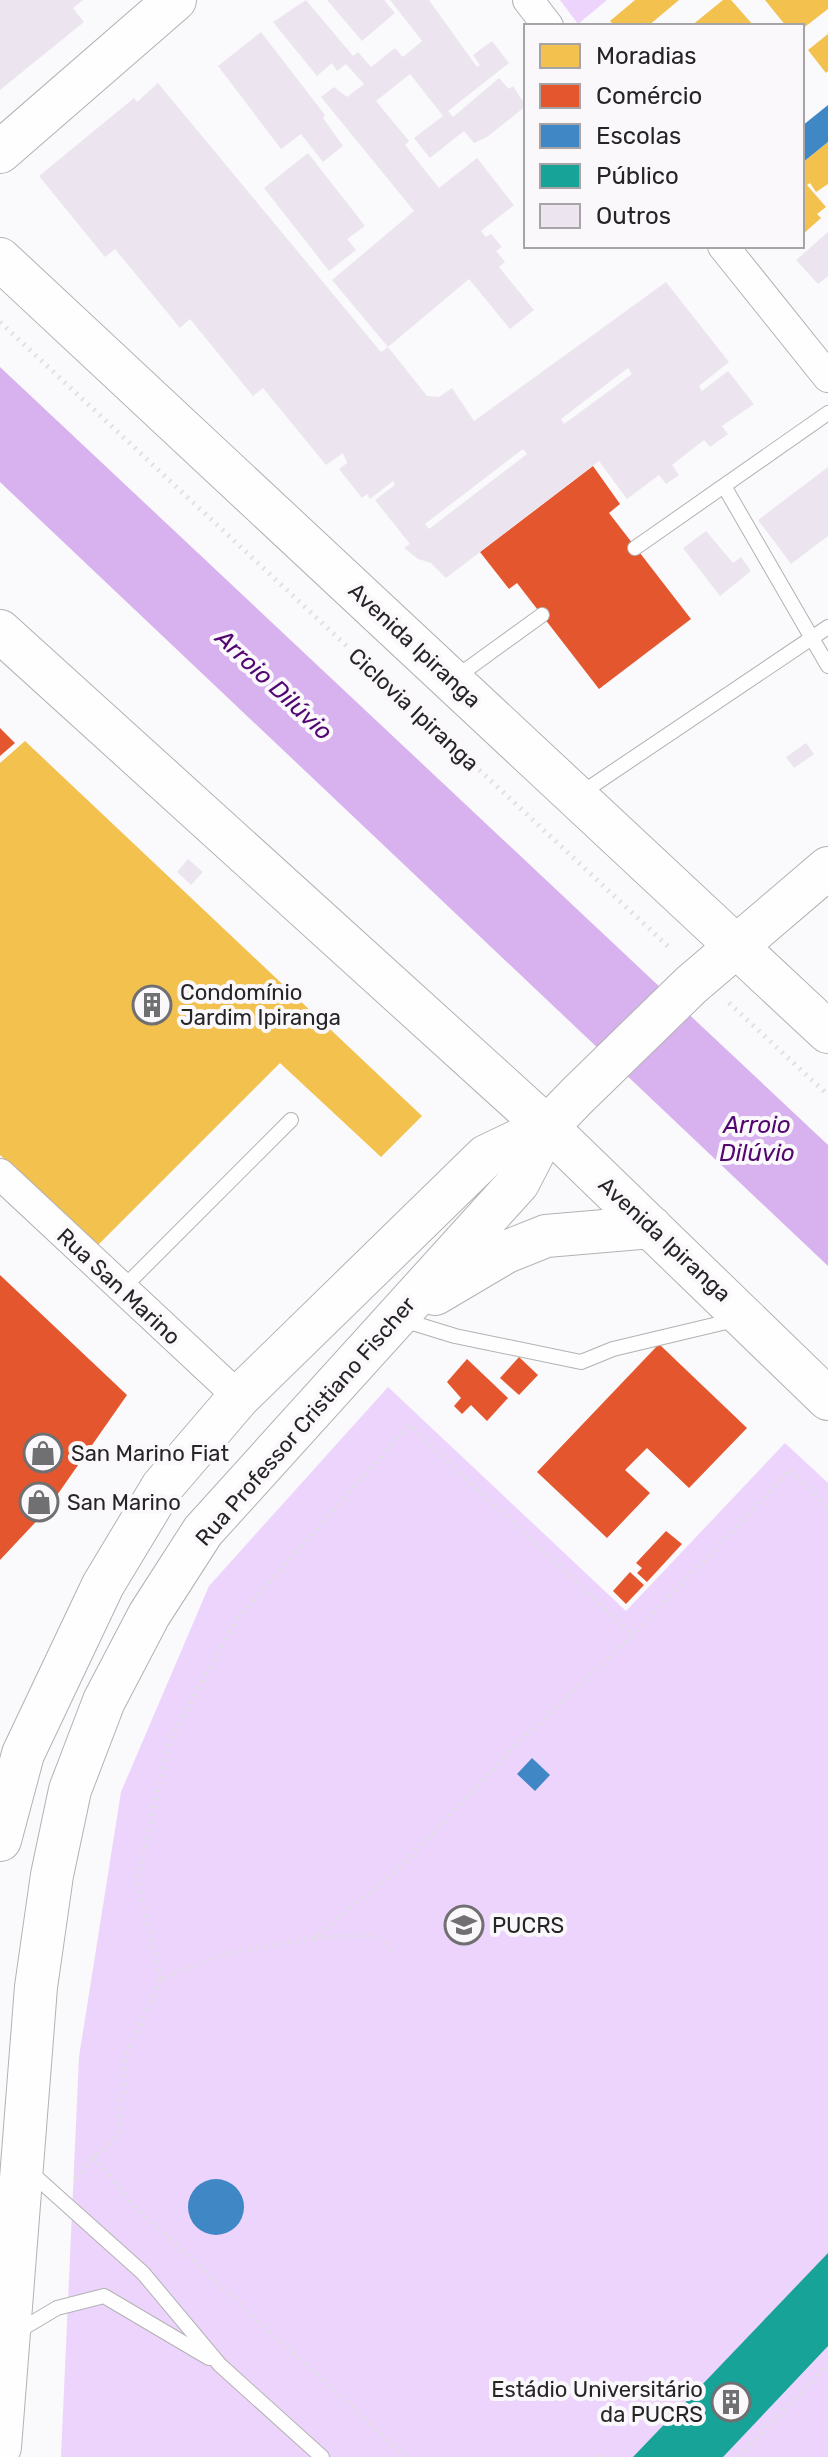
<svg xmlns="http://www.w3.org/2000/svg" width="828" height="2457" viewBox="0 0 828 2457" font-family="Rubik,sans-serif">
  <rect width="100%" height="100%" fill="#faf9fb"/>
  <!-- green -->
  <path fill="#edd4fd" d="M560,0H607L578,24Z
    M388,1387L626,1611L785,1443L828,1483V2457H61L79,2057L121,1792L209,1586Z"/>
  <!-- water -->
  <path fill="#d8b2ee" d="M0,367L828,1145V1266L0,482Z"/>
  <!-- homes -->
  <path fill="#f2c14e" d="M635,0H679L648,26H615L610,21Z
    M723,0H731L754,26H691Z
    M765,0H828V9L802,29V26L793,24L786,26Z
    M828,34V71L826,73L808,50Z
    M828,142V184L816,192L810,183L807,185L826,207L817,214L821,218L802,235V163Z
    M25,741L422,1116L381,1157L280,1063L97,1246L0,1155V763Z"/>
  <!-- shops -->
  <path fill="#e4572e" d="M593,466L620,504L609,513L691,619L599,689L517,583L509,589L480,552Z
    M0,728L15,743L0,756Z
    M0,1275L127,1395L46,1511L0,1560Z
    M659,1344L747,1428L689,1488L647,1448L625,1470L650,1493L607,1538L537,1472Z
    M519,1357L538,1375L519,1395L500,1378Z
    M467,1359L508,1398L487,1421L471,1405L462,1414L454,1406L461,1398L447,1382Z
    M666,1531L682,1544L647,1582L637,1573L642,1568L636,1563Z
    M630,1572L644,1585L626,1604L613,1591Z"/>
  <!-- schools -->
  <path fill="#3f88c5" d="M828,105V142L802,163V126Z
    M532,1758L550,1775L535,1791L517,1774Z
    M188 2207a28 28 0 1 1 56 0a28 28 0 1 1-56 0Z"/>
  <!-- public -->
  <path fill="#17a398" d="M828,2253V2346L723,2457H633Z"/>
  <!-- building -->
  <path fill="#ece5f0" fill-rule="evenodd" d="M0,0H83L73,8L84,22L0,90Z
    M306,0L353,56L358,52L371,67L395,48L403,57L422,41L390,0H429L477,67L480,65L473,55L492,41L509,63L448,111L453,117L499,78L509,89L513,86L526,106L487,137L474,143L464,131L430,158L414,138L443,116L410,74L376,101L409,141L405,145L439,188L477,158L514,205L481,231L486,237L491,234L502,247L496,251L505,262L499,267L534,310L510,329L469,279L388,347L332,280L414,211L321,97L334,87L347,97L364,84L346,64L337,71L332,63L317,76L273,22Z
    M327,0H384L395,13L362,41Z
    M261,32L325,115L323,118L343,146L323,162L301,134L281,149L218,66Z
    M158,83L381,352L388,347L427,396L439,397L452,388L474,421L666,282L729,362L699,386L702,391L728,371L754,404L722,426L728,434L710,447L704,440L672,465L679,475L666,484L659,475L627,499L599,461L446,578L431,563L418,559L404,548L410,544L375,500L395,485L393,481L370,499L367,494L362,498L339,469L347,463L343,453L326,465L263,388L253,396L190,319L180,328L115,249L105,257L39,176L134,98L137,102ZM628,368L632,374L564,424L561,419ZM523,449L527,454L429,529L425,524Z
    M308,153L365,226L347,239L356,250L329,271L264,188Z
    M828,232V276L818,284L796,260Z
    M828,467V536L791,564L758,520Z
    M706,531L733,563L741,557L751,571L720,596L683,548Z
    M806,743L814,754L794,768L786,757Z
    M188,859L203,872L191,885L177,872Z"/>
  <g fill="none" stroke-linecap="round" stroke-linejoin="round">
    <defs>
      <path id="lane" d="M724,486L828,666
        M635,548L828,413
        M455,678L542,615
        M580,794L828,627
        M122,1289L291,1120
        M403,1320L455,1336L581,1362L613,1349L739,1319
        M28,2170L143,2273L220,2365L322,2457
        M15,2333L57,2308L104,2296L209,2358"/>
      <path id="street" d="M528,0L548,26
        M723,246L828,377
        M0,1174L239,1397"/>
      <path id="secondary" d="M0,152L175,0
        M0,259L828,1032
        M0,631L547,1127L828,1399
        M435,1294L506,1252L546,1236L651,1227
        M0,1840L23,1754L103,1585L162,1487L239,1397L486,1156L547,1127
        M0,2447L36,1987L52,1875L70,1790L104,1701L149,1615L203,1531L518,1183L547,1127L577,1096L691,985L828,868"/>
    </defs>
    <!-- lane casing -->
    <use href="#lane" stroke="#b2b2b4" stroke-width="16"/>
    <!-- street casing -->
    <use href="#street" stroke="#b2b2b4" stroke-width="32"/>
    <!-- secondary casing -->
    <use href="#secondary" stroke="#b2b2b4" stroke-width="44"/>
    <!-- path -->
    <path stroke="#e1e0e2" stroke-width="5" stroke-dasharray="2 6" stroke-linecap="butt" d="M0,322L672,950
      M729,1003L828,1095
      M315,1938L374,1935L393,1951
      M161,1979L137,1880L170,1739L238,1618L409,1425L633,1635
      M94,2156L133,2205L406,2457
      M75,2179L94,2156L119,2136L125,2057L161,1979L224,1954L314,1938L397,1870L521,1740L633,1635L790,1470L828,1506
      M601,2455V2457
      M739,2457L828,2364"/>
    <!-- lane -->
    <use href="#lane" stroke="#fefefe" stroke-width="14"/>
    <!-- street -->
    <use href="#street" stroke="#fefefe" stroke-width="30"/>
    <!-- secondary -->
    <use href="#secondary" stroke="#fefefe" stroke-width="42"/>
  </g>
  <!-- icons -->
  <defs>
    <symbol id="building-ring" viewBox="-11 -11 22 22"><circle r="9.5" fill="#fbf8fc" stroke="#706f71" stroke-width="1.5"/><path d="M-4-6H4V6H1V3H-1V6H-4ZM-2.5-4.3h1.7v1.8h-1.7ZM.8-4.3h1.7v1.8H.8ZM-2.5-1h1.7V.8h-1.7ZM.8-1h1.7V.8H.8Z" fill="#706f71"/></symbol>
    <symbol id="shop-ring" viewBox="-11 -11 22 22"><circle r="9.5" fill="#fbf8fc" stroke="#706f71" stroke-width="1.5"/><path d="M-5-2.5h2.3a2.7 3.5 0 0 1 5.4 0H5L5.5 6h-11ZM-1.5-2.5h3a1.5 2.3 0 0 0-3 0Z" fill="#706f71"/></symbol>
    <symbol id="university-ring" viewBox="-11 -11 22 22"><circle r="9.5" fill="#fbf8fc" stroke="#706f71" stroke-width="1.5"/><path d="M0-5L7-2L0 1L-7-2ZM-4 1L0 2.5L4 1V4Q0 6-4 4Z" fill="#706f71"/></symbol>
  </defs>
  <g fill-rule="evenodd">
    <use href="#building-ring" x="130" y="983" width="44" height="44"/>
    <use href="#shop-ring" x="21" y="1431" width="44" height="44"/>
    <use href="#shop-ring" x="17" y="1480" width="44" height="44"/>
    <use href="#university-ring" x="442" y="1903" width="44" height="44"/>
    <use href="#building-ring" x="709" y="2380" width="44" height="44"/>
  </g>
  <g text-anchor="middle" stroke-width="8" stroke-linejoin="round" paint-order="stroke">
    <!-- street labels -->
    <g font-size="22" fill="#262526" stroke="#fbf8fc">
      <text transform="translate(415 645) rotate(43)" y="8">Avenida Ipiranga</text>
      <text transform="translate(414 709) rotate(43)" y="8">Ciclovia Ipiranga</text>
      <text transform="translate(665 1239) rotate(43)" y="8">Avenida Ipiranga</text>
      <text transform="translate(119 1286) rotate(43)" y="8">Rua San Marino</text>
      <text transform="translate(305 1421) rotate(-49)" y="8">Rua Professor Cristiano Fischer</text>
    </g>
    <!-- poi labels -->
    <g font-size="22" fill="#262526" stroke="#fbf8fc" text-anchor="start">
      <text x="180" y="1000">Condomínio<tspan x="180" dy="25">Jardim Ipiranga</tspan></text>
      <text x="71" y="1461">San Marino Fiat</text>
      <text x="67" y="1510">San Marino</text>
      <text x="492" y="1933">PUCRS</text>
      <text x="703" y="2397" text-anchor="end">Estádio Universitário<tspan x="703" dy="25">da PUCRS</tspan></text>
    </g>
    <!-- water labels -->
    <g font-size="24" font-style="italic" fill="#51076f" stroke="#fbf8fc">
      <text transform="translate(274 685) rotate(43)" y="8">Arroio Dilúvio</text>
      <text x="757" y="1133">Arroio<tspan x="757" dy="28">Dilúvio</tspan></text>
    </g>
  </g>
  <!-- legend -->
  <rect x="524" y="24" width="280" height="224" fill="#fbf8fc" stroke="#a6a4a6" stroke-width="2"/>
  <rect x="540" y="44" width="40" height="24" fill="#f2c14e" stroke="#a6a4a6" stroke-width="2"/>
  <text x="596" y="64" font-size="24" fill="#262526">Moradias</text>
  <rect x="540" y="84" width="40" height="24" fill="#e4572e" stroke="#a6a4a6" stroke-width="2"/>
  <text x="596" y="104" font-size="24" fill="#262526">Comércio</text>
  <rect x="540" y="124" width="40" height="24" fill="#3f88c5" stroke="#a6a4a6" stroke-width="2"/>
  <text x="596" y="144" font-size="24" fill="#262526">Escolas</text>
  <rect x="540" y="164" width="40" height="24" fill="#17a398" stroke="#a6a4a6" stroke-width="2"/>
  <text x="596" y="184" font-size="24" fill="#262526">Público</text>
  <rect x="540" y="204" width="40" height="24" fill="#ece5f0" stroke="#a6a4a6" stroke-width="2"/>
  <text x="596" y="224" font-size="24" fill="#262526">Outros</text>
</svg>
